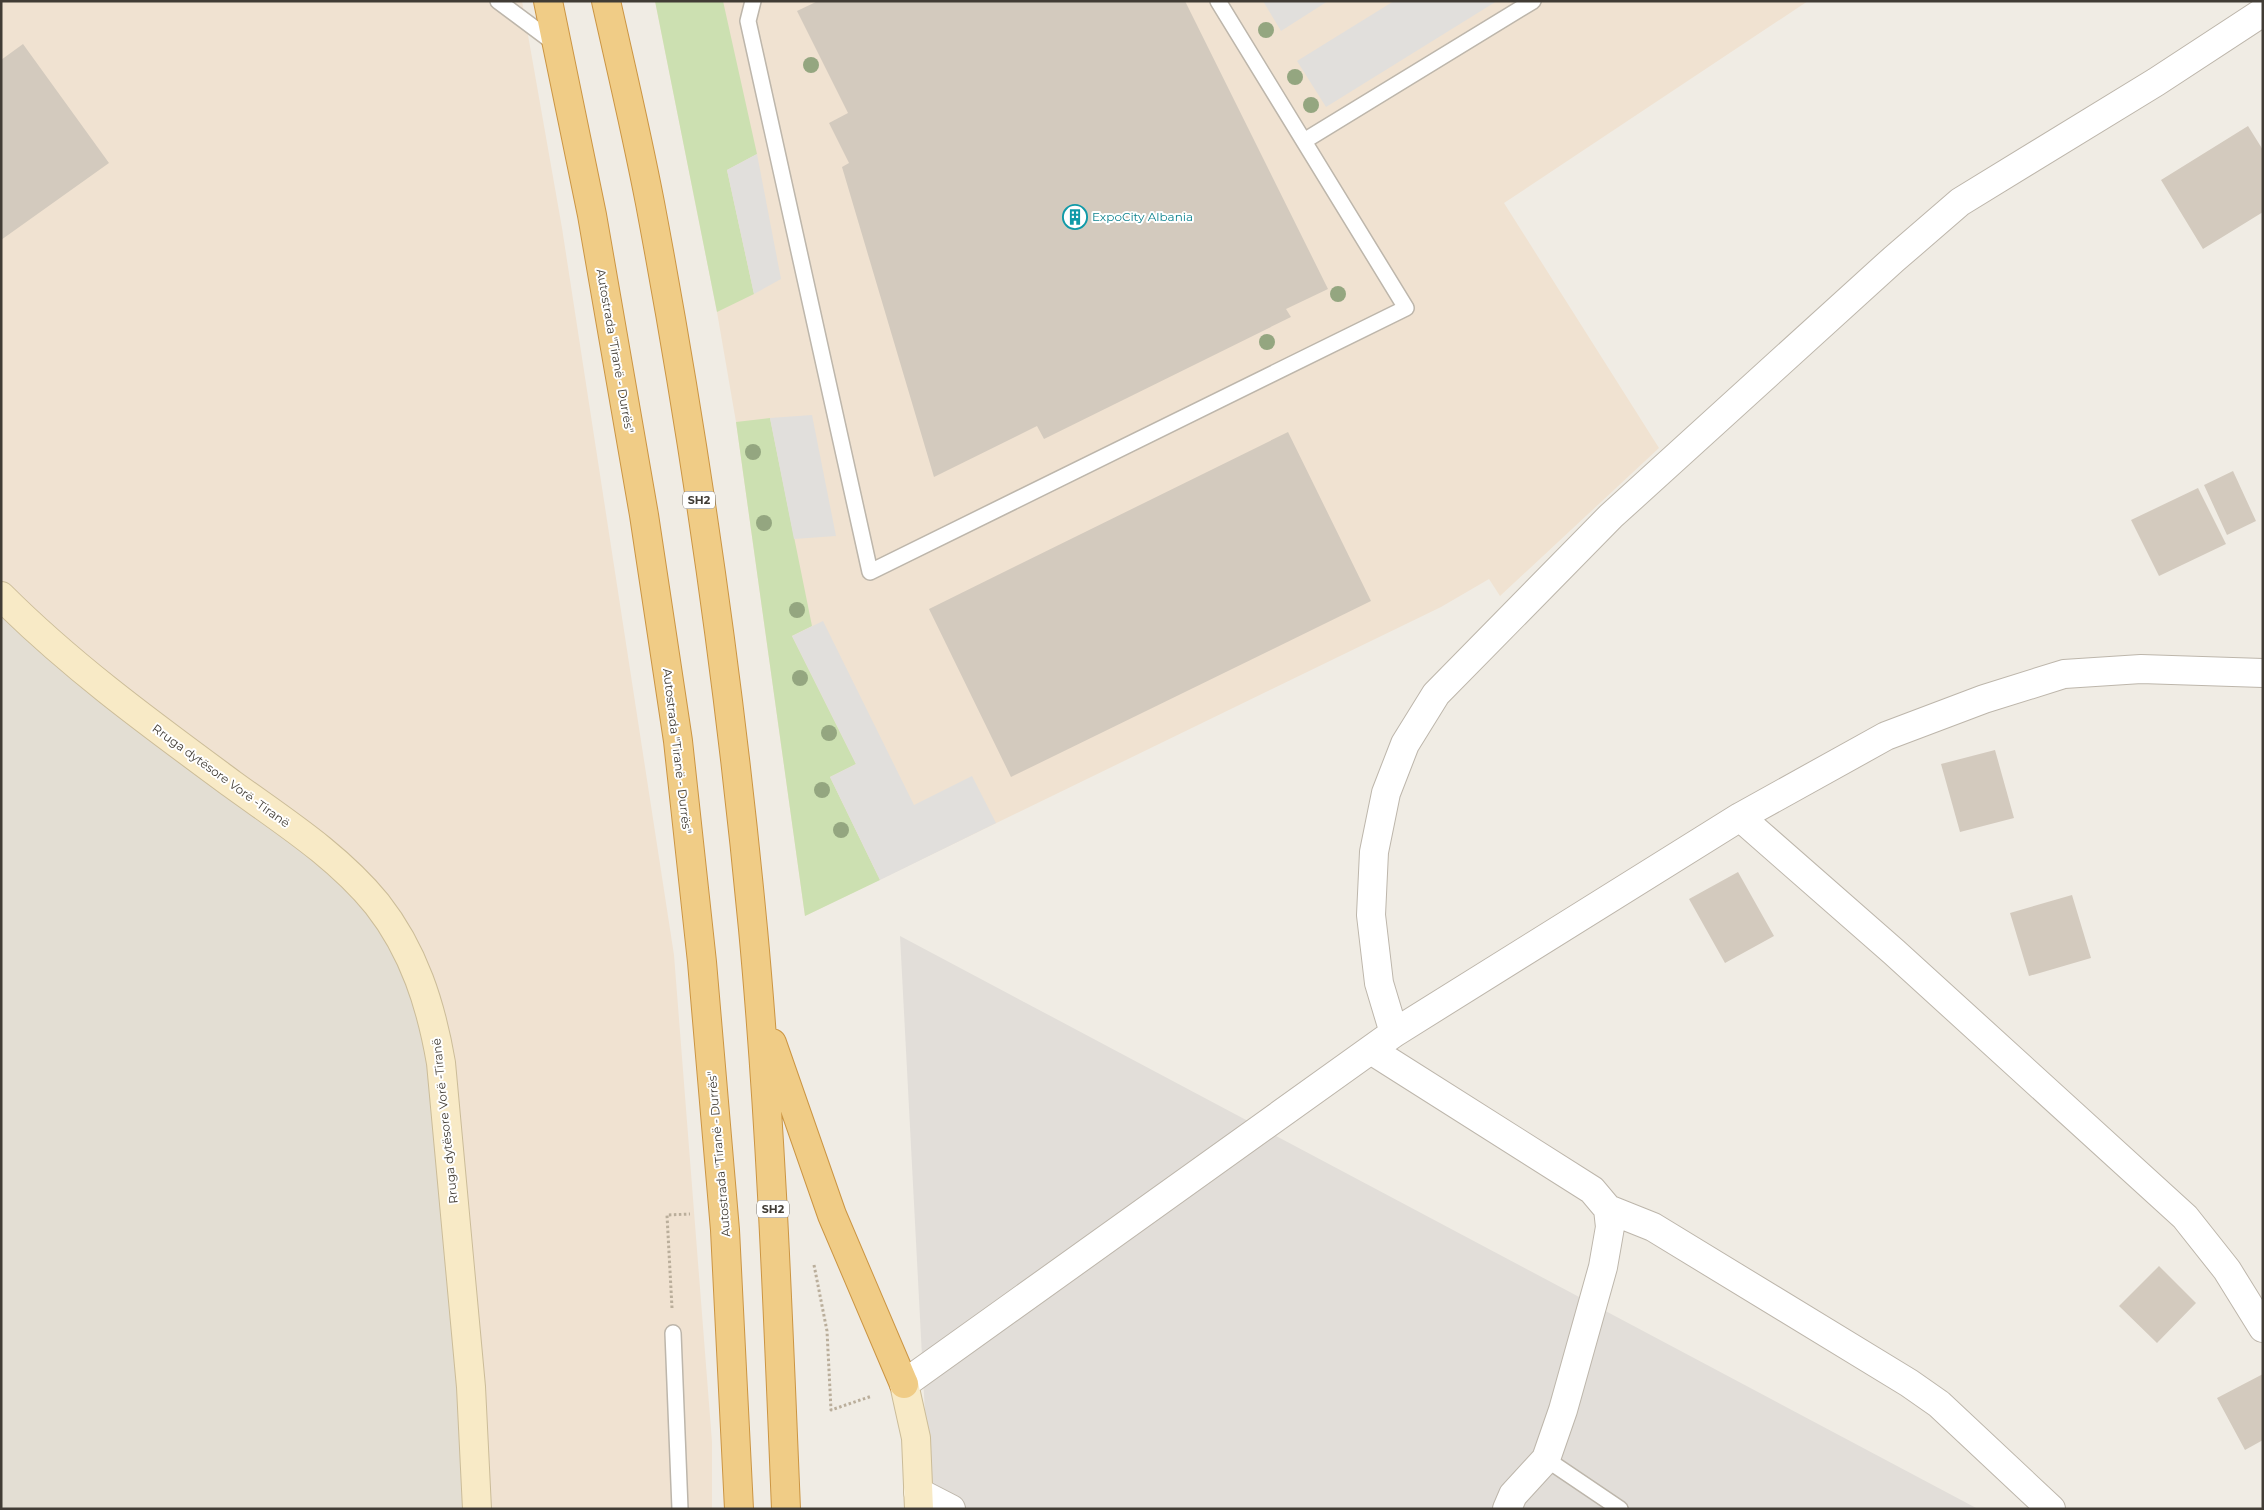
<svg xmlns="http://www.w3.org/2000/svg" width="2264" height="1510" viewBox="0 0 2264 1510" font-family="Montserrat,sans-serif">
  <rect width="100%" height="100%" fill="#f0ece4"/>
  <!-- residential -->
  <path fill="#e3ded3" d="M1,596L308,840L418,974L477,1509H1Z"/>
  <!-- commercial -->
  <path fill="#f0e2d1" d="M1,1H522L562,228L674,955L712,1442V1509H477L441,1063L392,927L1,596Z
    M655,1H1808L1504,203L1659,448L1500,596L1489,579L1441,607L805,916L736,422L717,312Z"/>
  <!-- industrial -->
  <path fill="#e2ded9" d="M900,936L1978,1509H930Z"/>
  <!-- green -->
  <path fill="#cce0b1" d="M655,1H723L757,154L727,170L754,294L717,312Z
    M770,418L812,626L792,636L856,764L830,777L880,880L805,916L736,422Z"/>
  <!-- parking -->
  <path fill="#e1dfdc" d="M1263,1H1328L1281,31Z
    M1394,1H1497L1326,107L1297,61Z
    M757,154L781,279L754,294L727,170Z
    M812,415L836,536L794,539L770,418Z
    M823,621L914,805L972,776L996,823L880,880L830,777L856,764L792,636Z"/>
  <!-- building -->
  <path fill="#d3cabe" d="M818,1H1185L1328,289L1286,309L1291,317L1044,439L1037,426L934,477L842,167L849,163L829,123L848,113L797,11Z
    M23,44L109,163L1,240V60Z
    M2248,126L2263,150V212L2203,249L2161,180Z
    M1288,432L1371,601L1011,777L929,609Z
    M2233,471L2256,521L2227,535L2204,485Z
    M2198,488L2226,544L2159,576L2131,520Z
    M1995,750L2014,818L1960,832L1941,764Z
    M1738,872L1774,936L1725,963L1689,899Z
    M2072,895L2091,958L2029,976L2010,913Z
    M2159,1266L2196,1303L2157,1343L2119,1306Z
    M2263,1374V1440L2245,1450L2217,1398Z"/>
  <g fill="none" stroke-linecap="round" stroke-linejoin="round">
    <defs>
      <path id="service" d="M498,1L557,45
        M753,1L748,21L870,572L1406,308L1218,1
        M1304,141L1533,1
        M673,1333L680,1509
        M1546,1459L1620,1509"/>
      <path id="minor" d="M1740,817L1894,952L2185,1217L2227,1270L2263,1328
        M1394,1033L1379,983L1371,915L1374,852L1386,793L1405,744L1436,694L1611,516L1894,259L1960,202L2156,82L2263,12
        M1371,1050L1592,1190L1608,1209L1610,1227L1603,1267L1563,1410L1546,1459L1513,1495L1507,1509
        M1608,1209L1653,1227L1909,1383L1939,1404L2051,1509
        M904,1384L1394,1033L1740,817L1886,736L1984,699L2064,674L2141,669L2263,673
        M918,1492L951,1509"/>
      <path id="secondary" d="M1,596C72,667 152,725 232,784C283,821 337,855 377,904C414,951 431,1005 441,1063L471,1387L477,1509
        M904,1384L916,1438L919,1509"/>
      <path id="trunk" d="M548,1L592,215L644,515L678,741L702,962L725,1230L739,1509
        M606,1C621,68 637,135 650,203C695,442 730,686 753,929C771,1122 778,1315 786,1509
        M772,1043L832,1215L904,1384"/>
    </defs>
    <!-- service casing -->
    <use href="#service" stroke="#bdb6ab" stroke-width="18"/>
    <!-- minor casing -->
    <use href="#minor" stroke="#bdb6ab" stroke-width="30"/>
    <!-- secondary casing -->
    <use href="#secondary" stroke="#cbbc98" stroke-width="30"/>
    <!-- trunk casing -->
    <use href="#trunk" stroke="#cb9543" stroke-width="30"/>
    <!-- path -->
    <path stroke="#baae9b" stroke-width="3" stroke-dasharray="2.5 2.5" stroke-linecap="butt" d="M814,1265L827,1331L831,1410L872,1396
      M672,1308L667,1215L690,1214"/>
    <!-- service -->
    <use href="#service" stroke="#fff" stroke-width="15"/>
    <!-- minor -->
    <use href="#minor" stroke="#fff" stroke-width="28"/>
    <!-- secondary -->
    <use href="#secondary" stroke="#f8eac6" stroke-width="28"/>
    <!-- trunk -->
    <use href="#trunk" stroke="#f0cc86" stroke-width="28"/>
  </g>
  <!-- trees -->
  <g fill="#94a680">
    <circle cx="1266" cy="30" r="8"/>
    <circle cx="811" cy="65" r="8"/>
    <circle cx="1295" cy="77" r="8"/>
    <circle cx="1311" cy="105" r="8"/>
    <circle cx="1338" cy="294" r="8"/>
    <circle cx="1267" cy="342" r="8"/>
    <circle cx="753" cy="452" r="8"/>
    <circle cx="764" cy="523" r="8"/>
    <circle cx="797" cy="610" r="8"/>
    <circle cx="800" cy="678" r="8"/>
    <circle cx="829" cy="733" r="8"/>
    <circle cx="822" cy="790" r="8"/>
    <circle cx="841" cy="830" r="8"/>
  </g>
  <!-- icons -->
  <defs>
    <symbol id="building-ring" viewBox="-11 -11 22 22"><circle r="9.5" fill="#fff" stroke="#0f9aa8" stroke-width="1.5"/><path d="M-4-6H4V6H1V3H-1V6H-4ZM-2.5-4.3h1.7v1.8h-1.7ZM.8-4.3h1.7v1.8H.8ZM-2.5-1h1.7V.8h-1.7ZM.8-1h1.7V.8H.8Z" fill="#0f9aa8"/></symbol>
  </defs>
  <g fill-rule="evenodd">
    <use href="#building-ring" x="1061" y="203" width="28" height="28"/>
  </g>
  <g text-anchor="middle" stroke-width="4" stroke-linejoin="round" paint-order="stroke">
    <!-- shield labels -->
    <g fill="#fff" stroke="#7a7672" stroke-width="1">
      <rect x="683" y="491.5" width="32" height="17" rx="4"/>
      <rect x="757" y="1200.5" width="32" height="17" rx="4"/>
    </g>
    <g font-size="11" font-weight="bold" fill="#413c35">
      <text x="699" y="504">SH2</text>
      <text x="773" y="1213">SH2</text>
    </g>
    <!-- culture labels -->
    <g font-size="12" fill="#0d838f" stroke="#fff" text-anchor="start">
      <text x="1092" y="221">ExpoCity Albania</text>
    </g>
    <!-- street labels -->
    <g font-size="12" fill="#413c35" stroke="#fff">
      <text transform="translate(615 351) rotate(80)" y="4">Autostrada "Tiranë - Durrës"</text>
      <text transform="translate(677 751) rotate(83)" y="4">Autostrada "Tiranë - Durrës"</text>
      <text transform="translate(221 776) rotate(36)" y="4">Rruga dytësore Vorë -Tiranë</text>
      <text transform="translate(445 1121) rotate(-96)" y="4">Rruga dytësore Vorë -Tiranë</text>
      <text transform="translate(719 1154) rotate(-95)" y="4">Autostrada "Tiranë - Durrës"</text>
    </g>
  </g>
  <!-- border -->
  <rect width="2264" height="1510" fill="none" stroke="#413c35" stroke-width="5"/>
</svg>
